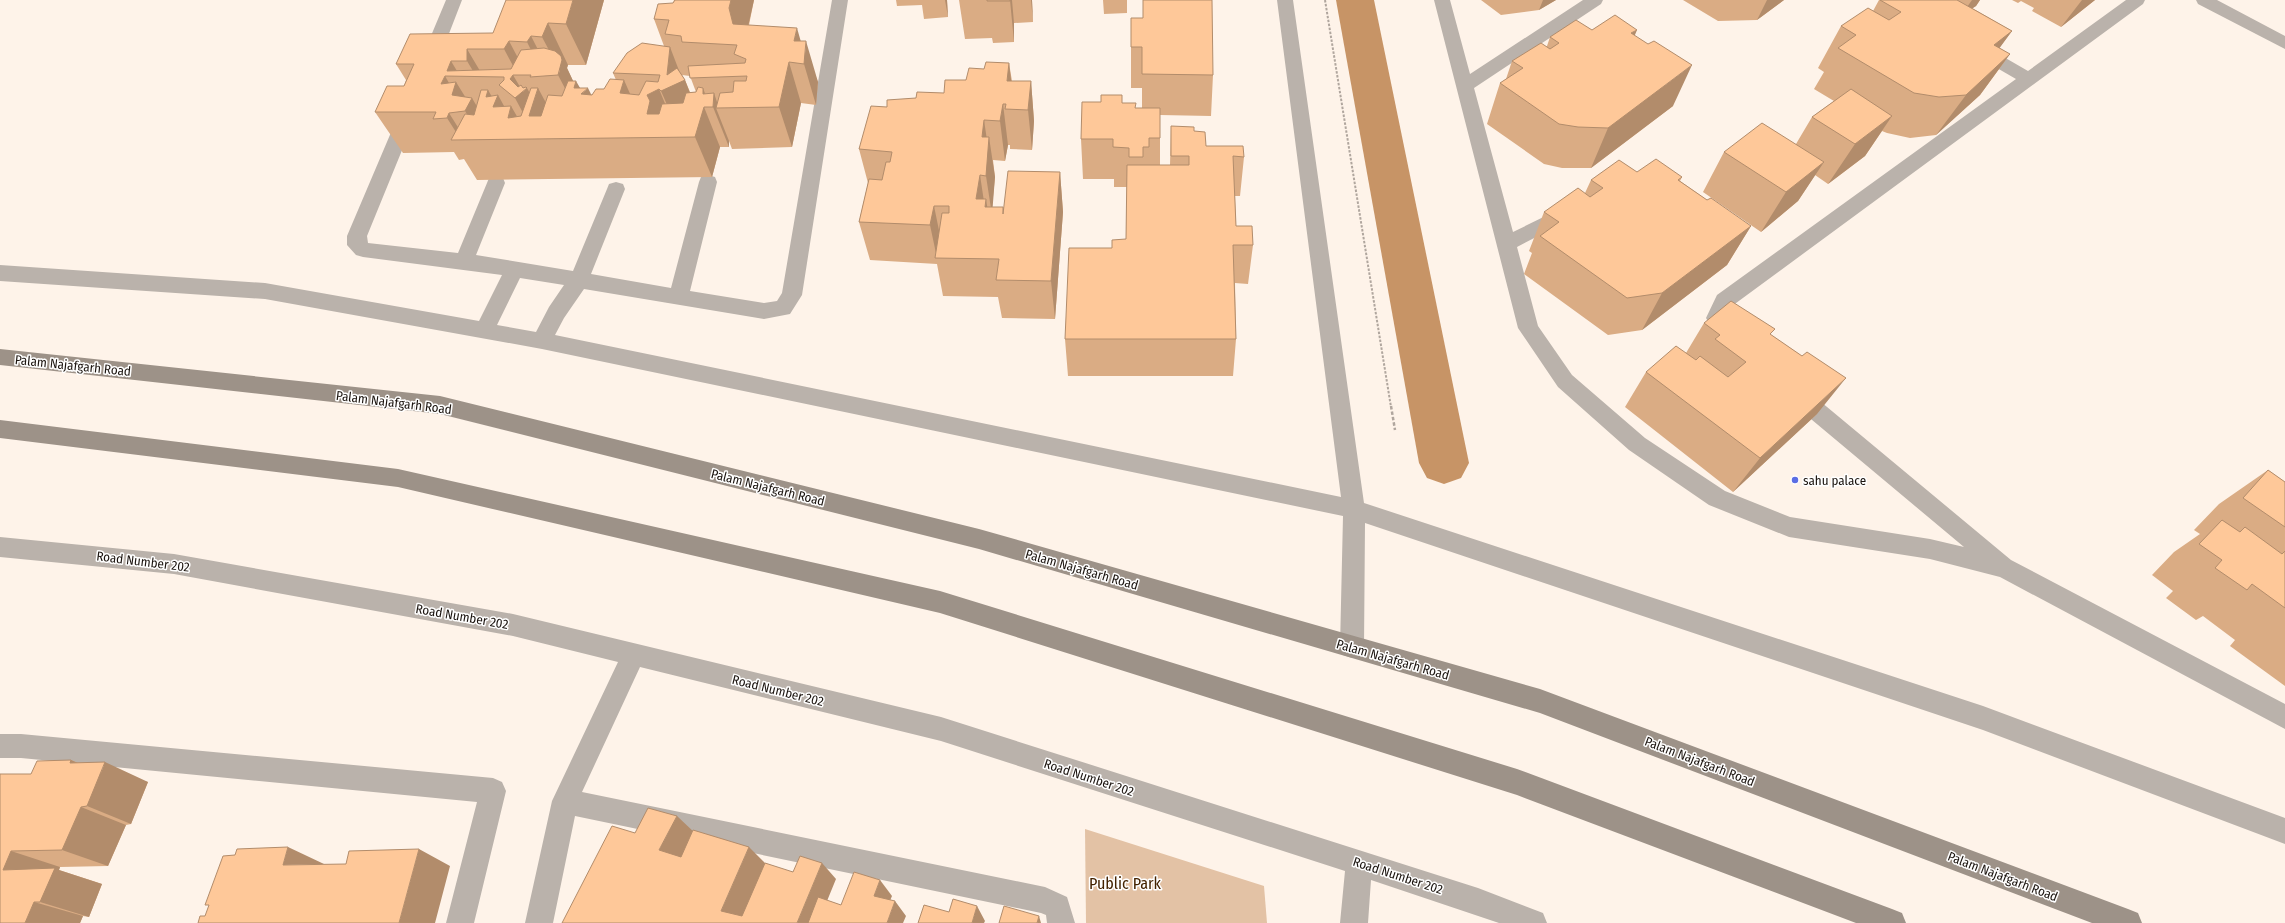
<svg xmlns="http://www.w3.org/2000/svg" width="2285" height="923" viewBox="0 0 2285 923" font-family="'Fira Sans Condensed',sans-serif">
  <rect width="100%" height="100%" fill="#fef3e9"/>
  <!-- green -->
  <path fill="#e3c2a5" d="M1085,829L1264,886L1267,923H1086Z"/>
  <g fill="none" stroke-linecap="round" stroke-linejoin="round">
    <!-- canal -->
    <path fill="#c79466" fill-rule="evenodd" d="M1336,0H1374L1469,463L1461,478L1444,484L1427,478L1419,463Z"/>
    <!-- path-far1 -->
    <path stroke="#b0a69e" stroke-width="2" stroke-dasharray="2.5 1.5" stroke-linecap="butt" d="M1325,0L1391,407"/>
    <!-- path -->
    <path stroke="#b0a69e" stroke-width="2.5" stroke-dasharray="3.5 2" stroke-linecap="butt" d="M1391,406L1395,430"/>
    <!-- minor -->
    <path fill="#bab2ab" fill-rule="evenodd" d="M446,0H462L438,62L435,66L429,68L423,66L420,62Z
      M832,0H848L802,295L790,314L764,319L584,289L564,318L555,335L1341,497L1277,0H1293L1364,503L1983,706L2285,818V844L1983,730L1365,523L1364,647L1361,655L1352,658L1343,655L1340,647L1343,516L542,349L265,299L0,281V265L265,283L479,321L502,275L363,257L356,255L347,245V236L398,116L401,112L407,110L413,112L416,116L367,236L368,243L458,253L487,183L489,178L496,176L503,178L505,183L476,255L573,271L607,189L609,184L616,182L623,184L625,189L591,274L671,288L699,182L701,177L708,175L715,177L717,182L690,291L764,303L777,301L782,293ZM520,278L564,285L549,307L536,332L497,325Z
      M1434,0H1450L1470,74L1583,0H1603L1601,4L1474,88L1513,232L1564,207L1571,209L1574,214L1571,219L1517,247L1538,326L1572,375L1645,438L1725,491L1790,517L1930,539L1964,547L1787,399L1784,393L1787,387L1795,384L1803,387L2011,560L2285,704V729L2000,577L1930,559L1789,537L1709,505L1629,450L1558,387L1518,328Z
      M2126,0H2145L2143,4L1732,306L1726,318L1737,336L1734,342L1727,344L1720,342L1706,318L1717,295L2016,79L1971,53L1968,49L1971,45L1977,43L1983,45L2028,71Z
      M2196,0H2217L2285,36V49L2198,4Z
      M0,537L174,554L513,614L941,717L1478,888L1543,913L1547,923H1499L1371,880L1368,923H1340L1345,871L941,741L640,667L582,792L1045,887L1067,897L1075,923H1047L1046,915L1041,913L575,816L553,923H525L552,801L618,662L513,636L174,574L0,557Z
      M0,734H21L493,778L502,782L506,791L474,923H446L477,802L21,758H0Z"/>
    <!-- secondary -->
    <path fill="#9d9288" fill-rule="evenodd" d="M0,349L440,396L979,529L1540,689L2128,909L2138,913L2142,923H2092L1540,713L979,549L440,414L0,365Z
      M0,420L398,469L940,591L1517,769L1892,909L1902,913L1906,923H1856L1517,795L940,613L398,487L0,438Z"/>
  </g>
  <!-- wall -->
  <path fill="#daac84" fill-rule="evenodd" d="M604,0L586,65H568L567,68L573,81L580,88L591,95L604,89L616,80L613,73L664,46L654,19L673,3L674,0H754L749,25L801,41L818,82L816,105L801,103L792,147L732,149L729,141V147H720L712,177L477,180L464,159L459,160L454,152L403,153L375,112L404,86L406,80L396,64L493,33ZM682,75L690,76L696,92H690L685,80Z
    M896,0H947L948,17L924,19L922,5L897,6Z
    M959,0H1032L1033,22L1014,23V42L993,43L992,38L965,39Z
    M1103,0H1127V13L1104,14Z
    M1481,0H1556L1539,10L1501,15Z
    M1683,0H1784L1757,20L1718,21Z
    M1879,0H1980L1976,6L1972,8L2012,31L1999,48L2010,54L1980,95L1936,135L1910,138L1887,133L1882,131L1865,156L1828,184L1815,175L1798,201L1761,232L1703,192L1724,152L1796,144L1812,117L1834,101L1814,89L1824,72L1818,68L1841,26L1873,11Z
    M2012,0H2095L2061,27L2032,11L2034,8L2021,1L2018,3Z
    M1143,18L1213,75L1211,116L1160,115V165H1170L1171,126L1194,131L1206,146L1244,157L1240,196H1235L1236,226L1253,245L1248,284L1235,283L1236,339L1233,376H1068L1065,339L1112,248L1126,239L1127,187H1114V179H1083L1081,139L1122,103L1136,108H1142V88H1131V47Z
    M1592,30L1635,36L1673,106L1591,168H1562L1544,164L1487,124L1500,83L1506,79L1512,61L1547,46L1550,37Z
    M1009,63L1012,81H1031L1034,121L1032,150L1010,149V145H1008L1005,161L993,160L995,177L992,207L1004,213L1060,172L1063,212L1055,319L1002,318L998,297L943,296L937,264L870,260L859,222L868,183L859,149L887,107L916,98L944,93L966,80L984,69Z
    M1637,172L1682,177L1680,181L1707,200L1751,226L1727,265L1642,330L1608,335L1524,274L1532,253L1529,251L1544,212L1585,193L1591,180Z
    M1704,323L1771,335L1802,356L1817,414L1733,492L1625,407L1646,372L1686,353Z
    M2268,470L2285,482V686L2230,646L2235,640L2203,616L2196,620L2166,598L2173,591L2152,575L2174,552L2200,534L2194,530L2219,504Z
    M71,760L78,763L148,782L131,824L126,825L108,866L60,867L59,870L102,884L89,917L83,916L80,923H0V774H31Z"/>
  <!-- shaded-wall -->
  <path fill="#b28c6b" d="M573,0H604L586,65L566,24Z
    M731,0H754L743,49L733,24L729,8Z
    M945,0H947L948,17Z
    M1010,0H1012L1014,23V42Z
    M1031,0H1032L1033,22Z
    M1543,0H1556L1539,10Z
    M1767,0H1784L1757,20Z
    M1972,0H1980L1976,6L1960,17Z
    M2082,0H2095L2061,27Z
    M548,23L568,65L567,68L575,85L576,81L583,93L588,88L608,129L579,115L558,75L560,71L542,37Z
    M797,28L805,56L806,41L818,82L816,105L804,64L794,41Z
    M1637,30L1620,71L1631,33Z
    M2012,31L1982,72L1994,45Z
    M531,36L551,75L544,76L527,42Z
    M509,41L527,75H518L504,49Z
    M670,47L683,81L685,80L700,119L704,107L720,147L712,177L695,137L679,132L661,91L667,75Z
    M467,49L483,76H476L467,61Z
    M2010,54L1980,95L1936,135L1966,95Z
    M451,61L460,76L447,71Z
    M789,62L801,103L792,147L779,107Z
    M1009,63L1014,104L1007,81Z
    M1692,65L1673,106L1591,168L1608,128Z
    M513,75L523,92L527,88L534,101L538,88L560,129L537,139L515,98L510,79Z
    M445,76L453,90L456,82L469,103L472,98L496,139H482L465,111L441,84Z
    M624,80L642,121L620,93Z
    M1031,81L1034,121L1032,150L1028,110Z
    M703,88L710,107L703,94Z
    M659,89L676,130L647,114V95Z
    M488,90L495,102L498,95L509,115L511,106L530,139H511L486,97Z
    M714,93L719,108H716L729,141V147L713,107Z
    M1003,104L1008,145L1005,161L1000,121Z
    M449,113L466,140H461L447,118Z
    M1892,116L1865,156L1828,184L1855,144Z
    M984,120L988,147L989,137L995,177L992,215L986,176L982,137Z
    M1824,162L1798,201L1761,232L1786,192Z
    M1060,172L1063,212L1055,319L1051,281Z
    M980,175L986,215L976,199Z
    M986,199L992,238L985,207Z
    M934,206L942,245L937,258L930,225Z
    M1751,226L1727,265L1642,330L1662,293Z
    M1846,378L1817,414L1733,492L1760,458Z
    M71,760L101,773L105,762L148,782L131,824L87,806L70,763Z
    M81,807L126,825L108,866L62,850Z
    M677,816L696,834L680,867L659,850Z
    M288,847L324,864L283,865Z
    M749,847L766,864L741,923L721,911Z
    M419,849L450,866L435,923H399Z
    M11,851L60,867L59,870L102,884L89,917L40,902L3,870Z
    M822,863L836,879L818,923H797Z
    M880,880L892,896L886,910L874,896Z
    M895,901L906,916L903,923H887Z
    M34,902L83,916L80,923H25Z
    M977,906L985,921L984,923H972Z
    M1039,916L1041,923H1037Z"/>
  <!-- building -->
  <path fill="#fec899" stroke="#b28c6b" d="M506,0H573L566,24L548,23L542,37L531,36L527,42L509,41L504,49H467V61H451L447,71L511,69L521,50L544,48L555,51L561,56L562,60L558,75L530,77L531,75H513L510,79L518,87L521,85L523,88L526,87L527,88L515,98L499,85L504,80V77L445,76L441,84L456,82L452,95L472,98L465,111L449,113L447,118L433,119L436,112H375L387,86H404L414,64H396L410,34L493,33Z
    M675,0H731L729,8L733,24L797,28L794,41H806L804,64L789,62L779,107L716,108L720,93L733,92L734,81H746L747,76L690,78L688,66L745,63L746,59L734,54L737,45L682,42L681,36L665,34L669,20L654,19L658,4L673,3Z
    M987,0H1010V1H987Z
    M1143,0H1212L1213,75L1142,74V47H1131V18H1143Z
    M1880,0H1957L2012,31L1994,45L2010,54L1966,95L1939,97L1914,93L1838,48L1856,35L1841,26L1868,8L1889,20L1901,12Z
    M1615,15L1637,30L1631,33L1648,44L1654,41L1692,65L1608,128L1578,127L1559,124L1500,83L1523,68L1512,61L1541,43L1550,49L1559,43L1550,37L1576,20L1592,30Z
    M642,43L670,47L667,75L677,68L685,80L661,91L659,89L647,95L650,101L647,114H659L662,104L683,103L686,93L696,92L698,87L703,88V94L714,93L713,107H704L695,137L451,140L465,114L474,115L481,90H488L486,97L498,95L493,107L511,106L508,118L521,116L531,88H538L529,116H541L548,95L562,96L568,81H576L574,88H588L581,94L592,95L596,89H604L610,79L624,80L620,93L639,95L646,81L658,82L660,75L613,73L627,53Z
    M986,62L1009,63L1007,81H1031L1028,110L1005,109L1006,104H1003L1000,121L984,120L982,137H989L986,176L980,175L976,199H986L985,207H1003V214L1008,171L1060,172L1051,281L996,280L999,259L935,258L942,213H949V206H934L930,225L859,222L869,179L882,180L886,162H890L892,152L859,149L871,106L887,107V100L916,98L917,92L944,93L945,80H966L969,68L984,69Z
    M1851,89L1892,116L1855,144L1812,117Z
    M1101,95H1122V103H1136L1135,108H1160V138H1149V147H1143V157H1129V148L1113,147V139H1081L1082,102H1101Z
    M1762,123L1824,162L1786,192L1724,152Z
    M1171,126L1194,127V131L1205,132L1206,146H1243L1244,157L1233,156L1236,226H1252L1253,245H1233L1236,339H1065L1069,248H1112V240L1126,239L1127,165H1189V156H1171Z
    M1656,159L1682,177L1678,180L1707,200L1711,198L1751,226L1662,293L1627,298L1540,236L1559,222L1544,212L1578,188L1590,197L1603,188L1591,180L1619,160L1637,172Z
    M1731,301L1775,329L1770,334L1802,356L1807,352L1846,378L1760,458L1646,372L1676,346L1696,360L1700,356L1728,377L1746,362L1715,339L1720,335L1704,323Z
    M2268,470L2285,482V527L2243,498Z
    M2222,520L2240,532L2245,527L2282,554L2285,551V608L2252,584L2247,590L2215,568L2222,560L2199,544Z
    M71,760L70,763L105,762L87,806L81,807L62,850L11,851L3,870L55,868L40,902H34L25,923H0V774H31L37,761Z
    M648,808L677,816L659,850L681,857L693,830L749,847L721,911L742,916L765,863L793,872L800,856L822,863L797,923H562L612,826L635,833Z
    M288,847L283,865L346,864L349,851L419,849L399,923H198L200,916H205L209,905H205L223,856L235,855L237,849Z
    M854,872L880,880L874,896L895,901L887,923H808L818,897L841,905Z
    M953,899L977,906L972,923H918L924,905L949,912Z
    M1004,906L1039,916L1037,923H999Z"/>
  <!-- markers -->
  <circle fill="#5a6de4" stroke="#fff" stroke-width="1.5" cx="1795" cy="480" r="4"/>
  <g text-anchor="middle" stroke-width="3" stroke-linejoin="round" paint-order="stroke">
    <!-- street labels -->
    <g font-size="13" fill="#1a130e" stroke="#fff">
      <text transform="translate(73 365) rotate(6)" y="5">Palam Najafgarh Road</text>
      <text transform="translate(394 402) rotate(7)" y="5">Palam Najafgarh Road</text>
      <text transform="translate(768 487) rotate(14)" y="5">Palam Najafgarh Road</text>
      <text transform="translate(143 561) rotate(7)" y="5">Road Number 202</text>
      <text transform="translate(1082 569) rotate(16)" y="5">Palam Najafgarh Road</text>
      <text transform="translate(462 616) rotate(10)" y="5">Road Number 202</text>
      <text transform="translate(1393 659) rotate(16)" y="5">Palam Najafgarh Road</text>
      <text transform="translate(778 690) rotate(14)" y="5">Road Number 202</text>
      <text transform="translate(1700 761) rotate(21)" y="5">Palam Najafgarh Road</text>
      <text transform="translate(1089 777) rotate(18)" y="5">Road Number 202</text>
      <text transform="translate(1398 875) rotate(18)" y="5">Road Number 202</text>
      <text transform="translate(2003 876) rotate(21)" y="5">Palam Najafgarh Road</text>
    </g>
    <!-- poi labels -->
    <g font-size="13" fill="#1a130e" stroke="#fff" text-anchor="start">
      <text x="1803" y="485">sahu palace</text>
    </g>
    <!-- near-park labels -->
    <g font-size="16" fill="#432200" stroke="#fff">
      <text x="1125" y="889">Public Park</text>
    </g>
  </g>
</svg>
